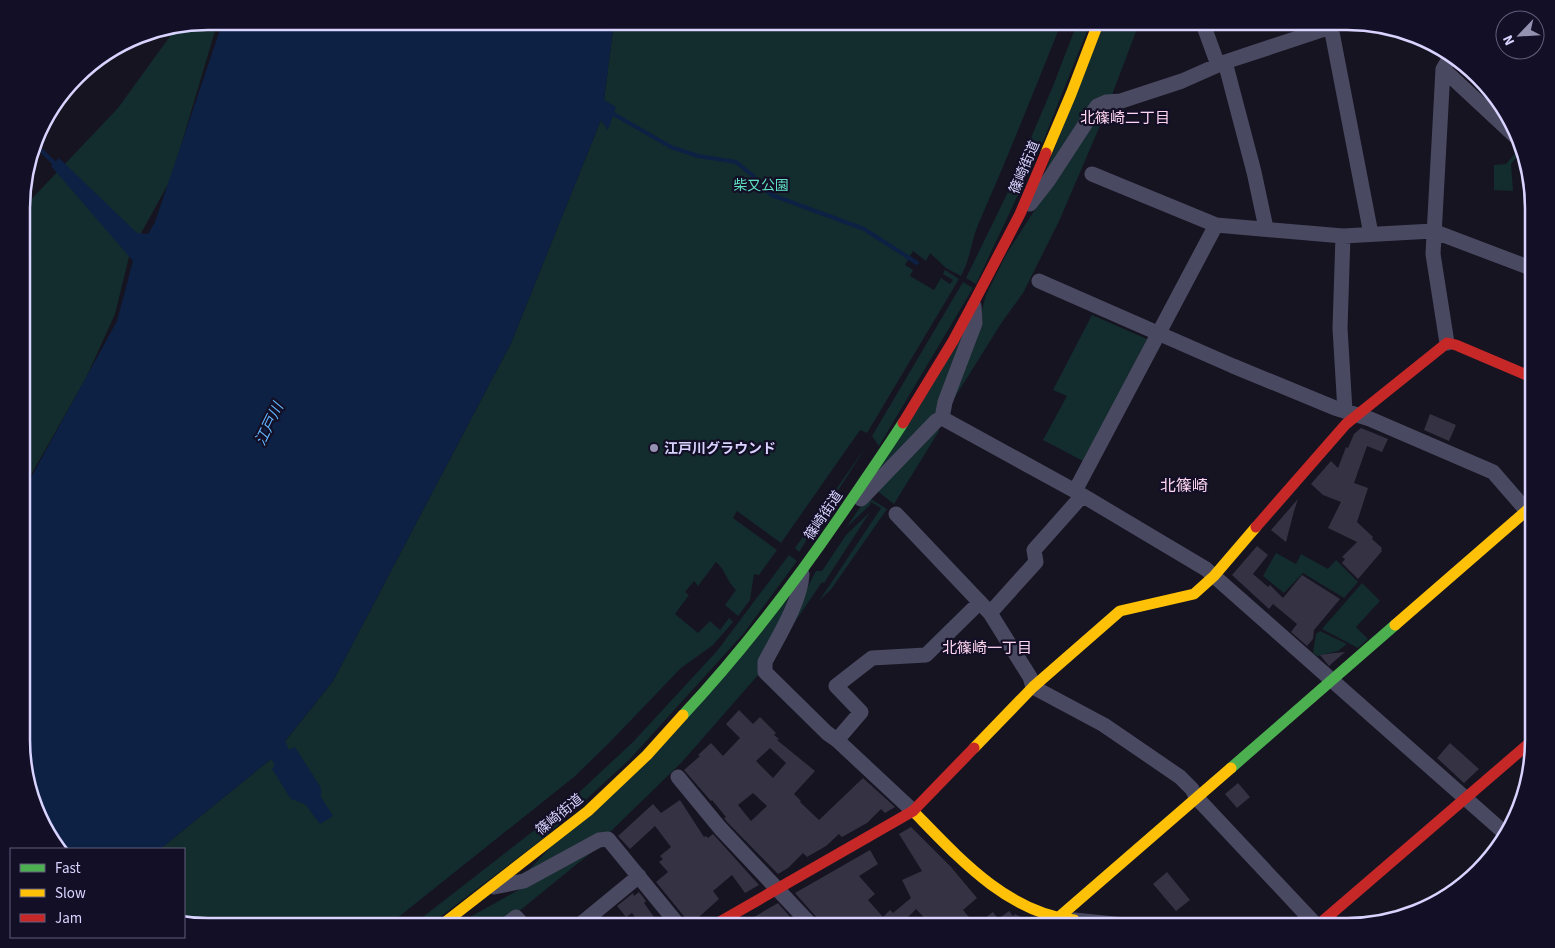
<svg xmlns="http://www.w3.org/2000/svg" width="1555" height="948" viewBox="0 0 1555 948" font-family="'Source Sans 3','Noto Sans JP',sans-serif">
  <rect width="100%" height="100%" fill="#161421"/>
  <!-- green -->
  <path fill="#132c2d" d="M208,21H218L171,179L130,253L115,314L86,378L23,489V208L118,108L176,28Z
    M614,21H1062C1035,90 1007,158 978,225C971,242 970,260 961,276L946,268L930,253L926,261L913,251L905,265L913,270L910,276L934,290L941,278L950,284L953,280L943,274L945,270L959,279L867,433L860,430L781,543L737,511L733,518L777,550L759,575L754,574L750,600L738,616L725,605L736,590C727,582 725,569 716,562L698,586L694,581L685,592L689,595L675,614L698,633L710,621L720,630L729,618L733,622L713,645L681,668L608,744L574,777L386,927H207L184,924V849H160L271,759L333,681L511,343L601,120L608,130L604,100Z
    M1078,21H1091L1042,144L976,284L966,278L1008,192L1053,86Z
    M1105,21H1140L1112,95L1042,180Z
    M1108,107L1060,219L1023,293L1002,322L950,405L979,321L986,295L1007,253L1099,110Z
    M1519,149L1520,153L1511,164L1513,191L1494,190V165L1506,164Z
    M963,282L973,288L879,446L872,436Z
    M1092,315L1147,339L1083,461L1043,440L1067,396L1053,390Z
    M970,323L935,416L871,482Z
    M938,428L939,431L894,504L876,490Z
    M867,445L799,552L795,548Z
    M869,498L887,509L832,588L819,601L881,508L871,502L870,505L846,528L858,510Z
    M870,512L824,583L822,582L771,657L816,571H822L846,535Z
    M1276,553L1296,564L1301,554L1328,569L1336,560L1358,582L1344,598L1303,573L1284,593L1263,576Z
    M789,555L797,561L744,633L629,760L545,837L427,927H410L559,811L633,742L717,651Z
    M1362,583L1380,601L1356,627L1368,639L1358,648L1322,629Z
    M796,591L759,674L682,762L610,832L524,875Z
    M1320,631L1347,644L1338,651L1317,656L1313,653L1316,634Z
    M603,843L518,912L516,910L494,927H452Z"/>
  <!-- water -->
  <path fill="#0d2144" d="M223,21H614L604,100L616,107L608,130L601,120L511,343L333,681L285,741L289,750L295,747L321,788V797L333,816L320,824L305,804L291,799L272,769L275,765L271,759L160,849H58L52,844L23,764V492L117,321L133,261L51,166L59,158L137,233L148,234L155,222Z"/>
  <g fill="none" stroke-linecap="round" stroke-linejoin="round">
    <!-- stream -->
    <path stroke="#0d2144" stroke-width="4" d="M610,112L671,147L698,156L736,162L752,175L764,189L772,195L864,229L917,263
      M42,151L56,165"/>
  </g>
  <!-- building -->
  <path fill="#343243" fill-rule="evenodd" d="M1430,414L1456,425L1449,441L1424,430Z
    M1361,428L1388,439L1382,452L1367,446L1354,483L1368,488L1357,522L1373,537L1372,539L1382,548L1381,549L1382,551L1358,579L1342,563L1345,559L1342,557L1357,542L1328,528L1341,502L1323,495L1311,484L1331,461L1338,468L1346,447L1348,448L1354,434Z
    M1298,499L1294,511L1286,542L1271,530Z
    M1257,546L1268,555L1253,574L1268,587L1270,585L1283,598L1302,575L1340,599L1314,630L1313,639L1307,646L1291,632L1297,624L1273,604L1269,609L1232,575Z
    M1345,652L1329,666L1320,655L1334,653Z
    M739,710L753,724L760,717L776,733L774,735L779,739L777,740L815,771L794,794L801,801L800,802L819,820L863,778L895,807L885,813L881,809L867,823L842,837L839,834L826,846L807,857L803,853L788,868L778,874L727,822L724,818L726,817L712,800L711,801L684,770L700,756L698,755L711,743L723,756L740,738L726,724ZM770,748L786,763L773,778L756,761ZM753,793L767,806L751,821L738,805Z
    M1450,743L1479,769L1464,783L1437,758Z
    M1238,783L1250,797L1237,808L1225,794Z
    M680,800L704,837L706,836L708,838L713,834L759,885L745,893L732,875L713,891L719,899L699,917L701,919L692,926L656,882L668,872L659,862L663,859L660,856L671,847L655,826L630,849L618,836L653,804L661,813Z
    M911,827L951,867L977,898L963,910L976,925L993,912L998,919L1009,911L1013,916L1015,914L1031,922L1035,926H932L916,909L898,927H825L795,893L870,850L878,864L859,876L875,894L868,900L883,917L890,910L893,913L911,898L902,880L922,871L899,834Z
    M1167,872L1190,900L1176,911L1153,884Z
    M639,892L646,901L644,903L659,924L663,921L668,927H642L632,913L626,917L617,906L633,893L634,896Z
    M778,903L791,918L797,927H737Z"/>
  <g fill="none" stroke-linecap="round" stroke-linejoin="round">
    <!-- street -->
    <path stroke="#4a4962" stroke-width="15" d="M1202,21L1218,65
      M1331,27L1371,234
      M1225,62L1254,172L1266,228
      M1443,69L1515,136
      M1092,174L1216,225L1343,236L1433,231L1533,269
      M1030,204L1048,181L1097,106L1106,102L1121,101L1182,81L1225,62L1331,27L1343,21
      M1343,236L1340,328L1345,411
      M1039,281L1233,366L1335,408L1370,419L1493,472L1527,511
      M974,306L975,323L945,402L942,418L1075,491L1206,569L1507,835
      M1447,343L1433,254L1443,69L1452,54
      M1075,491L1216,225
      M861,499L936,421L942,418
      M896,514L990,613L1030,677L1033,687L1104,725L1180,777L1192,789L1196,797L1317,926
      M802,574C801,601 778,637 765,662V672L827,733L837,740L913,811
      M990,613L1036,562L1034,550L1082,496
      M837,740L861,712L836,686L872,658L926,655L980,602
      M678,777L720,828L813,927
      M494,887L524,881L599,840L608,839L680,927
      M1074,920L1135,926
      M503,927L516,917L525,927
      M577,927L639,876"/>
    <!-- fast -->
    <path stroke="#4caf50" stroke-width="11" d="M683,715C741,653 793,585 841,515C862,484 883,454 903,423
      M1231,768L1395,625"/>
    <!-- slow -->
    <path stroke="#ffc107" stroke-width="11" d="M1046,153L1071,94L1099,21
      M1395,625L1533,505
      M974,748L1033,687L1120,611L1194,594L1214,576L1256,527
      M913,811C957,856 1007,913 1074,920L1076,926
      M1058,918L1231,768
      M439,927L588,811L647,755L683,715"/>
    <!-- jam -->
    <path stroke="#c62828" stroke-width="11" d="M903,423L953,341L974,302L1020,214L1046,153
      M1256,527L1346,424L1447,343L1456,345L1529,376L1533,381
      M1317,926L1533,740
      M711,927L913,811L974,748"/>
  </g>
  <!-- markers -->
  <circle fill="#9591b1" stroke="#130f26" stroke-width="2" cx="654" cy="448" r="5"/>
  <g text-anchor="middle" stroke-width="4.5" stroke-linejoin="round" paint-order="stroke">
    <!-- street labels -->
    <g font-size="14" fill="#d9d4ff" stroke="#130f26">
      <text transform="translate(1024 167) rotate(-67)" y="5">篠崎街道</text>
      <text transform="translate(823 515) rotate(-56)" y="5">篠崎街道</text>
      <text transform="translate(559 814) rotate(-39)" y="5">篠崎街道</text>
    </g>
    <!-- park labels -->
    <g font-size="14" fill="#5fe0c0" stroke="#130f26">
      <text x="761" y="190">柴又公園</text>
    </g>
    <!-- poi labels -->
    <g font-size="14" font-weight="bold" fill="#d9d4ff" stroke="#130f26" text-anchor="start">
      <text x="664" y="453">江戸川グラウンド</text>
    </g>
    <!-- neighbourhood labels -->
    <g font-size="15" fill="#ffd6f0" stroke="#130f26">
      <text x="1125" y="123">北篠崎二丁目</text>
      <text x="987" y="653">北篠崎一丁目</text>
    </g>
    <!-- water labels -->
    <g font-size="15" font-style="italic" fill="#62b6ff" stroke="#130f26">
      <text transform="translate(269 424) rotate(-64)" y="5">江戸川</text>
    </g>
    <!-- quarter labels -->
    <g font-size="16" fill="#ffd6f0" stroke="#130f26">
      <text x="1184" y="491">北篠崎</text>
    </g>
  </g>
  <!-- crop -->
  <path d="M0 0H1555V948H0ZM208 30H1347A178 178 0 0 1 1525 208V740A178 178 0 0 1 1347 918H208A178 178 0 0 1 30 740V208A178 178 0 0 1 208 30Z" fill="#130f26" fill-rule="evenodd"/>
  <path fill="none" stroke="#d9d4ff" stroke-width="2.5" d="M208 30H1347A178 178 0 0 1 1525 208V740A178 178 0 0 1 1347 918H208A178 178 0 0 1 30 740V208A178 178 0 0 1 208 30Z"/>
  <!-- legend -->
  <rect x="10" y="848" width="175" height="90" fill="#130f26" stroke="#625e7d"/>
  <rect x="20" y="864" width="25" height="8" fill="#4caf50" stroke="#625e7d"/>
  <text x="55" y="873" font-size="15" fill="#d9d4ff">Fast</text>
  <rect x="20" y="889" width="25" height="8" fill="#ffc107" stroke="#625e7d"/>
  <text x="55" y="898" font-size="15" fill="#d9d4ff">Slow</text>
  <rect x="20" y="914" width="25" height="8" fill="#c62828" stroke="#625e7d"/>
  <text x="55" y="923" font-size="15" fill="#d9d4ff">Jam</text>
  <!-- north arrow -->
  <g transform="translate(1520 35) rotate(245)"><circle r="24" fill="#130f26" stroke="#625e7d"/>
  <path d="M0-4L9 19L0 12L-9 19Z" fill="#9591b1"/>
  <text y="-8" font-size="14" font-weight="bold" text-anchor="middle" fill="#d9d4ff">N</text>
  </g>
</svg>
